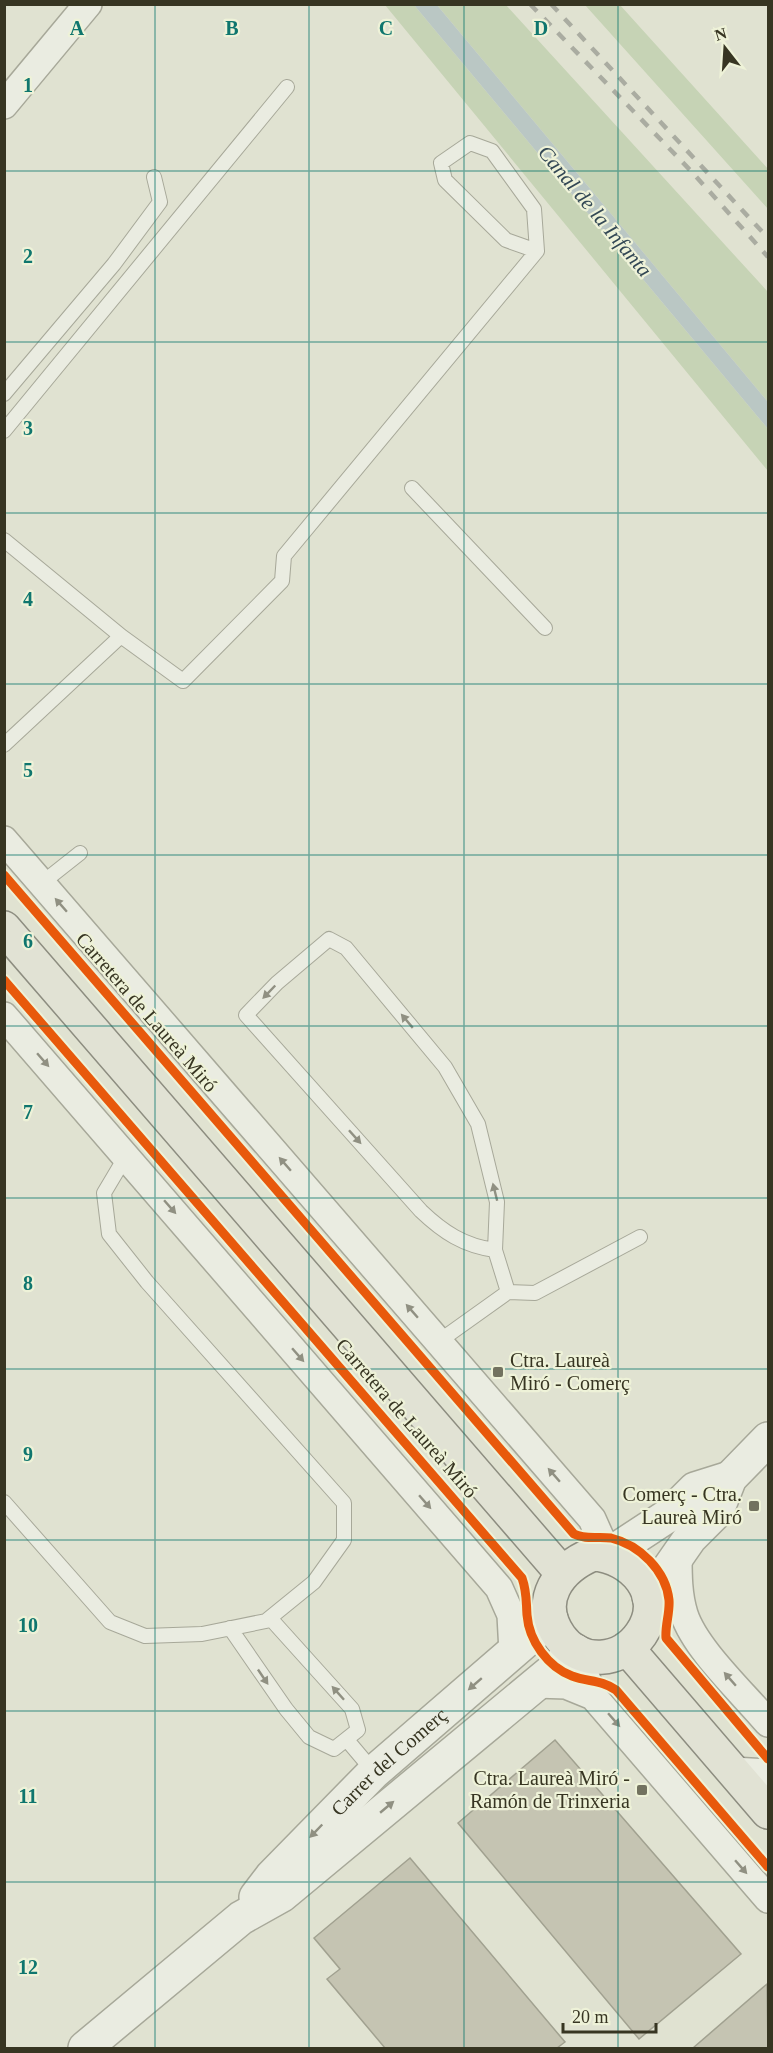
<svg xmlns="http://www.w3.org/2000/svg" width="773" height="2053" viewBox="0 0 773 2053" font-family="Georgia,serif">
  <rect width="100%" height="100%" fill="#e0e2d1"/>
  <!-- green -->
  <path fill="#c6d3b5" d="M385,5H414L768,429V471Z
    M437,5H506L768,292V402Z
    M585,5H620L768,169V209Z"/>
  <!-- water -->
  <path fill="#bac7c4" d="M414,5H437L768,402V429Z"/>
  <!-- building -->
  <path fill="#c5c4b2" stroke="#a1a190" stroke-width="1.5" d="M555,1740L741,1954L639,2039L458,1823Z
    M410,1858L565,2042L557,2048H385L327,1979L340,1969L314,1938Z
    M767,1984L768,2048H693Z"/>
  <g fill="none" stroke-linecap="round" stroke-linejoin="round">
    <defs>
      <path id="service" d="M4,394L114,264L160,202L154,177
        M4,431L287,87
        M412,488L545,628
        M4,540L121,636
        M4,745L121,636L183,681L282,581L284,556L537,251L534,209L492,151L470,143L441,163L445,180L506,240L537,251
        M42,883L80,853
        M495,1250C464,1246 443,1232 421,1211L246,1015L277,983L329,939L346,948L445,1067L478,1124L497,1202L495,1250L508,1292
        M438,1342L508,1292L535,1293L640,1237
        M4,1502L110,1622L145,1636L202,1634L266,1621L314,1582L344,1540V1503L147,1282L109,1234L104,1193L126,1156
        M230,1628L286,1709L309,1737L334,1749L358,1730L352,1709L270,1618
        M347,1740L374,1772"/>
      <path id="minor" d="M4,105L88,4
        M4,840L592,1519L608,1555
        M4,1016L499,1588L511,1615L513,1652
        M678,1555C678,1575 678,1595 684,1614C695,1649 744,1694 768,1723
        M576,1651L593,1696L768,1899
        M536,1684L566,1685L593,1696
        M733,1771L768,1773"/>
      <g id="tertiary">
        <path d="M608,1555L669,1515L695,1489L730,1478"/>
        <path d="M649,1597L690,1538L717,1511L730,1478L768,1439"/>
        <path id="s1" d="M256,1897L272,1876L374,1772L551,1619"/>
        <path d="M85,2048L241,1918L282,1895L576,1651"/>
      </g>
      <path id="primary" d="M4,928L562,1573
        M593,1554C632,1556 668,1595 641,1634C621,1663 581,1666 560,1637C534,1601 559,1568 593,1554Z
        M627,1648L768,1812"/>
    </defs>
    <!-- service casing -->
    <use href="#service" stroke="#a7a899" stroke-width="16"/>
    <!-- minor casing -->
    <use href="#minor" stroke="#a7a899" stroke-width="30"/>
    <!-- tertiary casing -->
    <use href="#tertiary" stroke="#a7a899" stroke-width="36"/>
    <!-- primary casing -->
    <use href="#primary" stroke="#8d8d80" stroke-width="36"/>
    <!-- service -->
    <use href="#service" stroke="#eaece1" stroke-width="14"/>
    <!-- minor -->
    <use href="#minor" stroke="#eaece1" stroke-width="27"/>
    <!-- tertiary -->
    <use href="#tertiary" stroke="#eaece1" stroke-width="33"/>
    <!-- primary -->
    <use href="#primary" stroke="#e1e2d4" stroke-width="33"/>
    <!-- rail -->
    <path stroke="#aaaca1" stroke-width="4.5" stroke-dasharray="10 10" stroke-linecap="butt" d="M530,4L692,172L768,257
      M551,4L768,238"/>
    <defs>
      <path id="cycleway" d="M4,875L574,1534C586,1540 598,1536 611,1538C640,1545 666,1571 669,1600C670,1613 665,1625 666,1638L768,1759
        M4,980L522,1578C527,1592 526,1601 527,1615C529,1641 548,1667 572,1676C588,1682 602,1680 616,1690L768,1867"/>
    </defs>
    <!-- cycleway casing -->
    <use href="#cycleway" stroke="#eef2d8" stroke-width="13"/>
    <!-- cycleway -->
    <use href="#cycleway" stroke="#e8590c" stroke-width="9"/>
  </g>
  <!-- one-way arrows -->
  <defs><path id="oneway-solid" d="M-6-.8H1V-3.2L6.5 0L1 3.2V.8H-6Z" transform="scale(1.5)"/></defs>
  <g fill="#909082">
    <use href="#oneway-solid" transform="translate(61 905) rotate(-131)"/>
    <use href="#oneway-solid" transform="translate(269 992) rotate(134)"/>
    <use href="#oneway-solid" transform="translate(407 1021) rotate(-130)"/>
    <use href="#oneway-solid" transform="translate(43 1060) rotate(49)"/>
    <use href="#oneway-solid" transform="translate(355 1137) rotate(48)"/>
    <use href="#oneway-solid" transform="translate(285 1164) rotate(-131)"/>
    <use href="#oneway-solid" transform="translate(495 1192) rotate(-104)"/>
    <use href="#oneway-solid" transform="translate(170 1207) rotate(49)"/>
    <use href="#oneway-solid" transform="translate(412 1311) rotate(-131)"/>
    <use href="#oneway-solid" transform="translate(298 1355) rotate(49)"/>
    <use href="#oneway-solid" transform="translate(554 1475) rotate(-131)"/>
    <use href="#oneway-solid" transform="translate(425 1502) rotate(49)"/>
    <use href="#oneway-solid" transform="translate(263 1677) rotate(56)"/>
    <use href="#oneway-solid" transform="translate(730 1679) rotate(-131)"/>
    <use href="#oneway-solid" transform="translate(475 1684) rotate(139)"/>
    <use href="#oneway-solid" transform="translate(338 1693) rotate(-132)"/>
    <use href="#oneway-solid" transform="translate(614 1720) rotate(49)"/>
    <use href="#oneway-solid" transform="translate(387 1807) rotate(-40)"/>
    <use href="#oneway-solid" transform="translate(316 1831) rotate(134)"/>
    <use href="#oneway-solid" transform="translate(741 1867) rotate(49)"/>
  </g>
  <!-- grid -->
  <path fill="none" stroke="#0f766e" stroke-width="1.5" stroke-opacity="0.55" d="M155,4V2048M309,4V2048M464,4V2048M618,4V2048M4,171H768M4,342H768M4,513H768M4,684H768M4,855H768M4,1026H768M4,1198H768M4,1369H768M4,1540H768M4,1711H768M4,1882H768"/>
  <!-- markers -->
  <g fill="#72725f" stroke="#eef2d8" stroke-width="2">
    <rect x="492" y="1366" width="12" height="12" rx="3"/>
    <rect x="748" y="1500" width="12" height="12" rx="3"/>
    <rect x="636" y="1784" width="12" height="12" rx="3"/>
  </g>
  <g text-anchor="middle" stroke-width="4.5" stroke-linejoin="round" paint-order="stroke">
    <!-- street labels -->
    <g font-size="20" fill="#373522" stroke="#eef2d8">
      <text transform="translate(147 1012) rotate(49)" y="7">Carretera de Laureà Miró</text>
      <text transform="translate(407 1418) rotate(49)" y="7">Carretera de Laureà Miró</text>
      <text dy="7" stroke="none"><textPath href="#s1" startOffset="190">Carrer del Comerç</textPath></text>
    </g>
    <!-- poi labels -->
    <g font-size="20" fill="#373522" stroke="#eef2d8" text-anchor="end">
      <text x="510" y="1367" text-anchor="start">Ctra. Laureà<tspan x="510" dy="23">Miró - Comerç</tspan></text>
      <text x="742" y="1501">Comerç - Ctra.<tspan x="742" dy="23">Laureà Miró</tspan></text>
      <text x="630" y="1785">Ctra. Laureà Miró -<tspan x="630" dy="23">Ramón de Trinxeria</tspan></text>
    </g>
    <!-- water labels -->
    <g font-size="21" font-style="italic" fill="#334855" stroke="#eef2d8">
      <text transform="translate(595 211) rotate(50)" y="7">Canal de la Infanta</text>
    </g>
  </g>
  <g font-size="20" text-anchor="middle" font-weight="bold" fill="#0f766e" stroke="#eef2d8" stroke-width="4.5" stroke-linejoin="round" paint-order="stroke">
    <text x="77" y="35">A</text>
    <text x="232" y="35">B</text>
    <text x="386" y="35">C</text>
    <text x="541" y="35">D</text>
    <text x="28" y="92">1</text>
    <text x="28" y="263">2</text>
    <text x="28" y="435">3</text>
    <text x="28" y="606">4</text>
    <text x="28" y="777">5</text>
    <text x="28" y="948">6</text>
    <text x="28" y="1119">7</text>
    <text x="28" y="1290">8</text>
    <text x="28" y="1461">9</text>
    <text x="28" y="1632">10</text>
    <text x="28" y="1803">11</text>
    <text x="28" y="1974">12</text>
  </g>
  <!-- border -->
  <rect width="773" height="2053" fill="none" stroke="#373522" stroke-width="12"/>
  <!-- north arrow -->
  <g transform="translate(725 48) rotate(343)" stroke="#eef2d8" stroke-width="4.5" paint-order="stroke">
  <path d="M0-4.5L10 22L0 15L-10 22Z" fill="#373522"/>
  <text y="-9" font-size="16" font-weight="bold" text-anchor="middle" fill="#373522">N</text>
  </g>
  <!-- scale -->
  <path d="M563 2023v9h93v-9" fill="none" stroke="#373522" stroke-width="3"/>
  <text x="572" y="2023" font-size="18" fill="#373522" stroke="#eef2d8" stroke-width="4.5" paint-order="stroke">20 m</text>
</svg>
